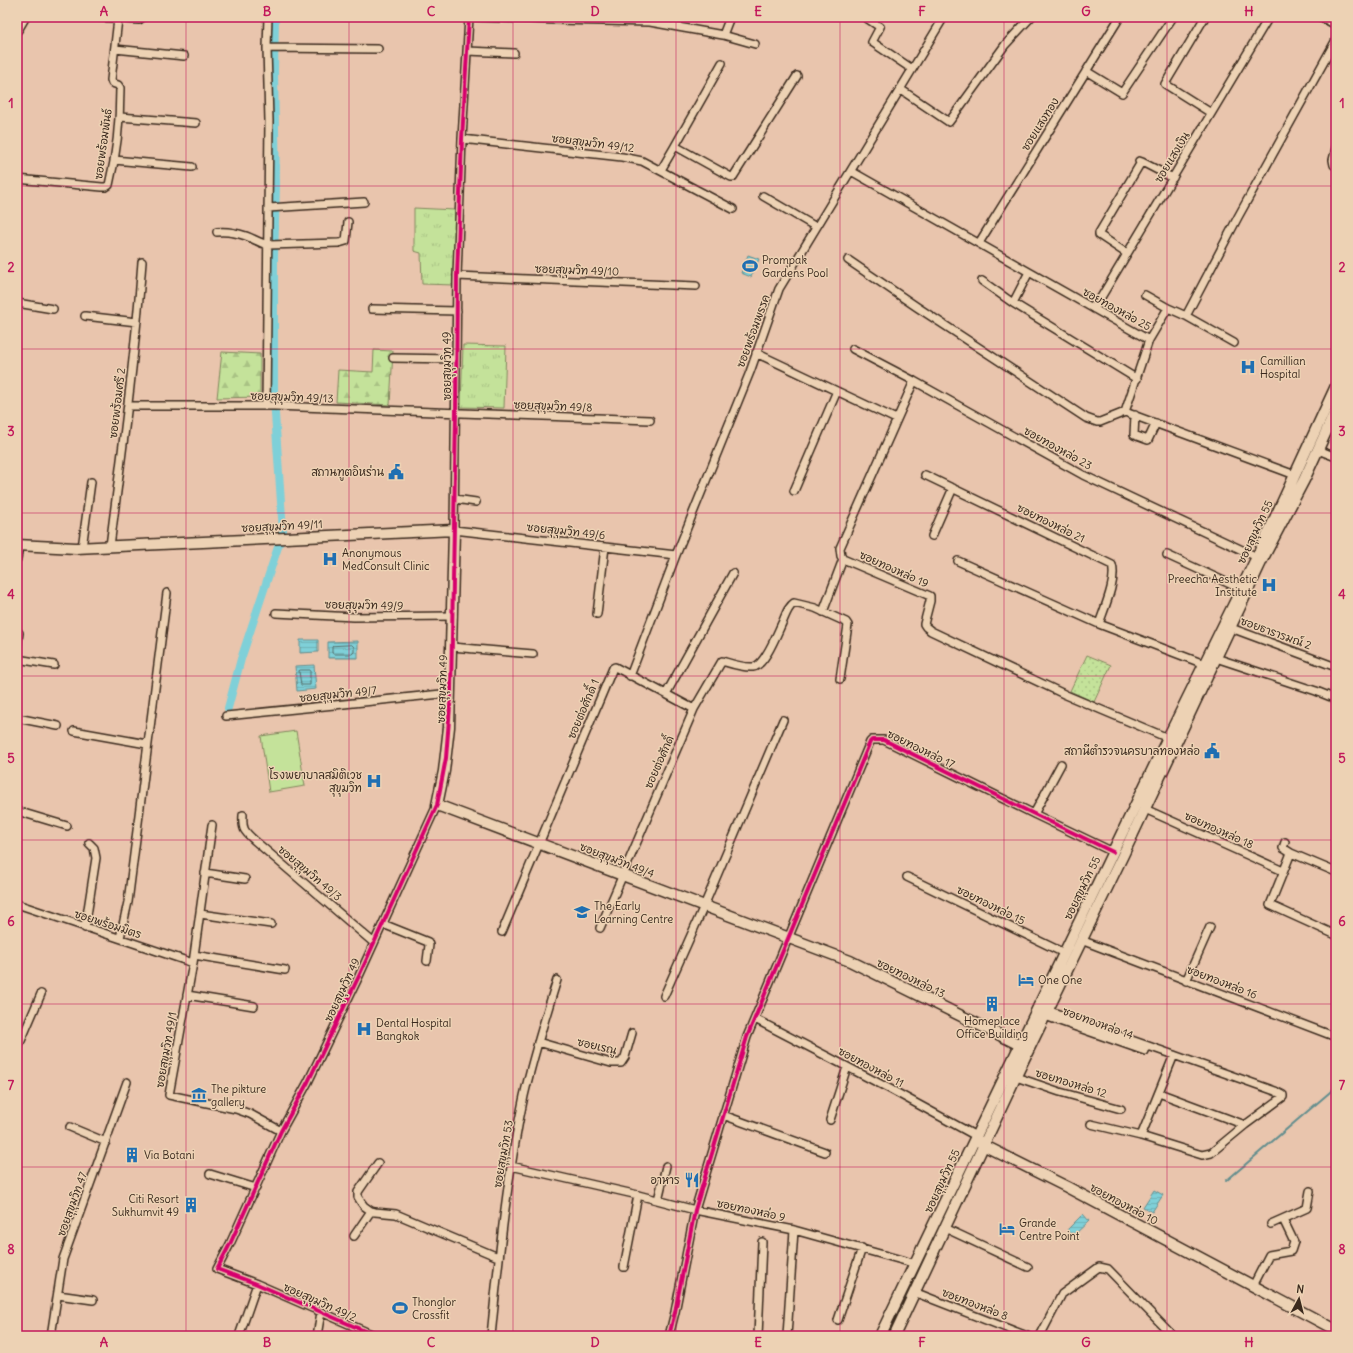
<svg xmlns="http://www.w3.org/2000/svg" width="1353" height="1353" viewBox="0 0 1353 1353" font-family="Delius,'Playpen Sans Thai',sans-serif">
  <defs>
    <pattern id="grass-tufts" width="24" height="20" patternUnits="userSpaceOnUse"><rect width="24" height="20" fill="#c4e29a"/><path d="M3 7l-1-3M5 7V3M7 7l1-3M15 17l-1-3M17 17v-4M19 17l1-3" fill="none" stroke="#a9c284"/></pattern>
    <pattern id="forest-firs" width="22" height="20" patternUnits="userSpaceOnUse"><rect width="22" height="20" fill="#c4e29a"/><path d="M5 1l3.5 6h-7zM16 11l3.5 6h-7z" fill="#a9c284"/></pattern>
    <pattern id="park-dots" width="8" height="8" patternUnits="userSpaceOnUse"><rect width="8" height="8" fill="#c4e29a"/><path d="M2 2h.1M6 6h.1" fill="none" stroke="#a9c284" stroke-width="1.8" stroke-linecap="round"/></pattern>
    <pattern id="water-rules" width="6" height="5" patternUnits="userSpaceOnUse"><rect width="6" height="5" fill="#7fd0d8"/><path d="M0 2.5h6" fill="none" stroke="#6fb3b9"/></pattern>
  </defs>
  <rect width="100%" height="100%" fill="#e9c5ad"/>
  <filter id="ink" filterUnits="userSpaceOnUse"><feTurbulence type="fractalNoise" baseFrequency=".025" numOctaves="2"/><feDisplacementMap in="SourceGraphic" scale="8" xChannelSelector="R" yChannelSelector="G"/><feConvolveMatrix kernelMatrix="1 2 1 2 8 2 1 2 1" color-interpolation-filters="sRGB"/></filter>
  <g filter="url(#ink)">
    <!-- grass -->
    <path fill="url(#grass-tufts)" stroke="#80865c" d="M414,208L455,210L454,285L422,284L421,253L414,251Z
      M463,345L506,346L504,408L461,407Z"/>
    <!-- forest -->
    <path fill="url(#forest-firs)" stroke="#80865c" d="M374,350L393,351L390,405L336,402L338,370L373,372Z
      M222,352L260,354V397L217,398Z"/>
    <!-- park -->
    <path fill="url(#park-dots)" stroke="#80865c" d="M1087,655L1111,665L1094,702L1070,691Z"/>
    <!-- pitch -->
    <path fill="#c4e29a" stroke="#80865c" d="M296,731L305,786L269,792L261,736Z"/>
    <!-- water -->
    <path fill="url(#water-rules)" stroke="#648e8e" d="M748,255L759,259L751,277L741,273Z
      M300,640H318V652L300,653Z
      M358,641V658H328V642Z
      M314,665L316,689L297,691L295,666Z
      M1154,1190L1163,1195L1152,1212L1143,1207Z
      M1083,1214L1089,1221L1073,1236L1067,1230Z"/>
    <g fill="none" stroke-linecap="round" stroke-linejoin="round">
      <!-- shore -->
      <path stroke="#566c68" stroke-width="1" d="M352,645L354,647V652L352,654H334L332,653V647L333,646Z
        M301,670H310V685H301L299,671Z"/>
      <!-- stream -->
      <path stroke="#648e8e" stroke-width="2" d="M1226,1181L1336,1087"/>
      <!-- canal -->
      <path stroke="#7fd0d8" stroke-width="8" d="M228,708L241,659L283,532L274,399V257L276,185L274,71L275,17"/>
      <defs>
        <path id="street" d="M98,17L139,20L143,17
          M469,17L462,139L457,276L454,530L676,555
          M475,17L556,20L650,22L723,35L755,44
          M865,17L880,27L872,42L912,69
          M1205,17L1165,84L1211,113
          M1321,17L1336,25
          M723,35L730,17
          M267,48L378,49
          M115,49L184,56
          M467,51L514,53
          M1086,71L1122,93L1173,17
          M900,89L949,122L1005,45L1031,17
          M120,117L196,123
          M462,139L622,157L642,161L733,209
          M675,146L722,63
          M1336,148L1333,160L1334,165L1336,166
          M114,160L192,167
          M661,170L675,146L731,177H733L797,76
          M851,171L1149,340
          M17,179L102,187H106L109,185C117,153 120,121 120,88L118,85L112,83L111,80L118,19
          M763,196L816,227
          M268,208L364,202
          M217,232C226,231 237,233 246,236C254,239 260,243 268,245L339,243L346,241L348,222
          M979,243L1120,17
          M1126,253L1099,235V233L1140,164L1139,161L1142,162L1173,178
          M848,260L917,307L1086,418L1097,422H1100L1125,412
          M457,276L696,286
          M982,281L1013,303L1137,379
          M1145,295L1168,308
          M17,303L53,309
          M1013,303L1029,272
          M372,309L457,311
          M1094,309L1269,17
          M85,316L137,322
          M1186,316L1234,343
          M853,349L914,381L1083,475L1257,557
          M756,353L896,419
          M393,358L456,359
          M914,381L840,548L841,556L843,559L930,596V601L924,624L926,627L931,631L1066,695L1168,738
          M128,406H274L650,420
          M266,406L269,121L267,48L268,17
          M1125,412L1149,340L1168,308L1186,316L1238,217L1336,40
          M1125,412L1295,475
          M1135,415L1134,435L1148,440L1156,423
          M1318,450L1336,457
          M925,475L1112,565C1117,580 1104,609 1099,624
          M794,491L837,391
          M455,499L476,502
          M932,536L953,488
          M110,546C122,452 135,357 142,262
          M82,548L91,482
          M1167,555L1241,589
          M17,559L19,545
          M958,561L1099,624L1204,664
          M823,612L843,559
          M276,613L354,617L453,616
          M597,614L605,547
          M1231,628L1336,667
          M17,646L19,633
          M452,647L533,654
          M1216,658L1316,691L1336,699
          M17,659L54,665
          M630,676L676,555L750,372L779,289L944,17
          M666,694L733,573
          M226,716L451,693
          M17,718L58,726
          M74,731L147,744
          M1145,809L1283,871
          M17,811L67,826
          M1034,814L1061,764
          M243,815C242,829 244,831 254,840L374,943
          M212,825L193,963L169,1095L236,1109L250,1114L281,1131
          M1285,842L1283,848L1291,853
          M1336,872L1291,853L1270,905L1336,935
          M205,873L245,879
          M907,877L1064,953
          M17,904L193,963
          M200,914L271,924
          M383,924L428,942L429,945L427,961
          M85,928L96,858L94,848L89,843
          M600,928L694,709L722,661C732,664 743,668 753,667C765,666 778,631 783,621C786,614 788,607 794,603L815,608L846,622L848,625L840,679
          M502,932L613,668L615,667L694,709
          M120,938L128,902L167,593
          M1081,940L1336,1037
          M194,955L285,970
          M1186,981L1210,927
          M187,995L254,1006
          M664,996L704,906L783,720
          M1047,1010L1275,1091L1283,1095V1097L1245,1125L1211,1153L1202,1155L1141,1136L1091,1124
          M1045,1016L1145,1051
          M755,1019L890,1089L976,1136
          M538,1042L611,1063H621L625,1057L632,1033
          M17,1050L41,994
          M1016,1077L1060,1092L1121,1109
          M1159,1093L1245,1125
          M723,1115L825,1152
          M830,1120L847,1067
          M70,1127L106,1142
          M1141,1136L1174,1055
          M378,1163L358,1192V1197L361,1202L364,1206L371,1211L375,1212L396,1214L498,1257
          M511,1166L638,1195L695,1210L794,1230L916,1264
          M210,1174L256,1188
          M658,1200L666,1166
          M1271,1224L1307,1208L1310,1191
          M945,1228L1028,1267
          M354,1236L371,1211
          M624,1267L638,1195
          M1253,1286L1269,1255L1291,1251L1294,1242L1283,1219
          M914,1292L1027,1336
          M58,1295L93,1300
          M838,1320L862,1248
          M51,1336L63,1259L127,1082
          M239,1336L257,1284
          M317,1336L321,1312
          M376,1336L257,1284L217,1269L230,1244L281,1131L308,1082L359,976L437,805
          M491,1336C499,1256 507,1175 524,1096C533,1057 545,1018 557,980
          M669,1336L675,1312L695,1210L747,1037L870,742L872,740H884L1034,814L1113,852
          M758,1336L762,1242
          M787,1336L794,1230
          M1040,1336L1062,1294L1099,1267L1108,1269L1173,1336"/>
        <path id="secondary" d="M17,29L24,17
          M17,545L76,548L454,530L449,727L444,771L437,805L850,961L1020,1045L1029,1048
          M979,1141L983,1145L1067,1187L1336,1330
          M880,1336L1160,754L1257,557L1336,386
          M894,1336L1024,1059L1123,855L1262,560L1304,480L1336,410"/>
      </defs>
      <!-- street casing -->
      <use href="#street" stroke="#3b2a1e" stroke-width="10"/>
      <!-- secondary casing -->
      <use href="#secondary" stroke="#3b2a1e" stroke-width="13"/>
      <!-- street -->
      <use href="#street" stroke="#edd2b4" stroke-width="7"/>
      <!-- secondary -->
      <use href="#secondary" stroke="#edd2b4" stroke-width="10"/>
      <defs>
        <path id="cycleway" d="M376,1336L257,1284L217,1269L230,1244L281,1131L308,1082L359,976L437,805L446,758L451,693L456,413L457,276L462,139L469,17
          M669,1336L675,1312L695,1210L747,1037L870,742L872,740H884L1034,814L1113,852"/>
      </defs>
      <!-- cycleway casing -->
      <use href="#cycleway" stroke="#edd2b4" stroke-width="6"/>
      <!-- cycleway -->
      <use href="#cycleway" stroke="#d6006c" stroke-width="4"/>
    </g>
  </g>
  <!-- grid -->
  <path fill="none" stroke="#c2185b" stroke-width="1" stroke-opacity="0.55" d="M186,17V1336M349,17V1336M513,17V1336M676,17V1336M840,17V1336M1004,17V1336M1167,17V1336M17,186H1336M17,349H1336M17,513H1336M17,676H1336M17,840H1336M17,1004H1336M17,1167H1336"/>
  <!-- icons -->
  <defs>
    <symbol id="stadium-bare" viewBox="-9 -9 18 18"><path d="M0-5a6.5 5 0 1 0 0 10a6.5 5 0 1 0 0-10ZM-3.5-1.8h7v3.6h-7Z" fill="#1f6fb2" stroke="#edd2b4" stroke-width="2.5" paint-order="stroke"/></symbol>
    <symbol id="hospital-bare" viewBox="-9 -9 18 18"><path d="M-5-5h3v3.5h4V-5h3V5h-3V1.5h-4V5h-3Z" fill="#1f6fb2" stroke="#edd2b4" stroke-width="2.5" paint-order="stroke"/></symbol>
    <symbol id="civic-bare" viewBox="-9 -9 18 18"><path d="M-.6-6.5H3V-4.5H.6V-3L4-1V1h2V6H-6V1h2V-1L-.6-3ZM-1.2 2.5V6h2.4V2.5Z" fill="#1f6fb2" stroke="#edd2b4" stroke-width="2.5" paint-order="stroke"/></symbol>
    <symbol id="school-bare" viewBox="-9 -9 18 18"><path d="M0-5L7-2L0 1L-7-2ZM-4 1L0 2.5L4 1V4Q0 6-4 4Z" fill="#1f6fb2" stroke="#edd2b4" stroke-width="2.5" paint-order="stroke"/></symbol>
    <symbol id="hotel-bare" viewBox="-9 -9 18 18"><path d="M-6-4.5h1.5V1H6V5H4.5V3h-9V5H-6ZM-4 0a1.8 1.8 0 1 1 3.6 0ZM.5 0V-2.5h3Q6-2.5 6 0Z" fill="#1f6fb2" stroke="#edd2b4" stroke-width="2.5" paint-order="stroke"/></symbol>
    <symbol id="building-bare" viewBox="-9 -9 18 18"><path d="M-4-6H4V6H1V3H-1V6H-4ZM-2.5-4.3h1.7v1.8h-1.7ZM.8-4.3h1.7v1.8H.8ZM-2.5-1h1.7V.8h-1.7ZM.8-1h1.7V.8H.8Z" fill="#1f6fb2" stroke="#edd2b4" stroke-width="2.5" paint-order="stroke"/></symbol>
    <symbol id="museum-bare" viewBox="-9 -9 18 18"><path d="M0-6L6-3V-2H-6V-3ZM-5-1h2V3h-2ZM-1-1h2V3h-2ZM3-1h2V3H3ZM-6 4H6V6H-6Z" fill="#1f6fb2" stroke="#edd2b4" stroke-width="2.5" paint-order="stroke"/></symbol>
    <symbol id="restaurant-bare" viewBox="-9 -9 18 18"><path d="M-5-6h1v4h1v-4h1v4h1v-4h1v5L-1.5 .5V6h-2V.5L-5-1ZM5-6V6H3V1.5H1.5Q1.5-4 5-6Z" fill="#1f6fb2" stroke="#edd2b4" stroke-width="2.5" paint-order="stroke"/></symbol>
  </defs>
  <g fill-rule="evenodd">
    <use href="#stadium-bare" x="739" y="255" width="22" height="22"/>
    <use href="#hospital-bare" x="1237" y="356" width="22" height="22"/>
    <use href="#civic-bare" x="385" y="461" width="22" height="22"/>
    <use href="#hospital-bare" x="319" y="548" width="22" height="22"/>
    <use href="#hospital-bare" x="1258" y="574" width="22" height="22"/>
    <use href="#civic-bare" x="1201" y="740" width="22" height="22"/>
    <use href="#hospital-bare" x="363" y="770" width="22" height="22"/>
    <use href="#school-bare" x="571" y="901" width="22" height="22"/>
    <use href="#hotel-bare" x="1015" y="969" width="22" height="22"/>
    <use href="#building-bare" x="981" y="993" width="22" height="22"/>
    <use href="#hospital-bare" x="353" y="1018" width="22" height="22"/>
    <use href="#museum-bare" x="188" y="1084" width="22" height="22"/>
    <use href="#building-bare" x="121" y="1144" width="22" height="22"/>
    <use href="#restaurant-bare" x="681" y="1169" width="22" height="22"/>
    <use href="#building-bare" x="180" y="1194" width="22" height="22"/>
    <use href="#hotel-bare" x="996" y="1218" width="22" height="22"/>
    <use href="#stadium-bare" x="389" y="1297" width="22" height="22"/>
  </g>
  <g text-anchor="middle" stroke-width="3" stroke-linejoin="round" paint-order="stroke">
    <!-- street labels -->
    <g font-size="11" fill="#3b2a1e" stroke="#edd2b4">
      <text transform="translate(1040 124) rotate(-58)" y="4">ซอยแสงทอง</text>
      <text transform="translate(593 143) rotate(7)" y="4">ซอยสุขุมวิท 49/12</text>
      <text transform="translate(103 144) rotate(-82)" y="4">ซอยพร้อมพันธ์</text>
      <text transform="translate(1172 157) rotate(-59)" y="4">ซอยแสงเงิน</text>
      <text transform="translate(577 270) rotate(2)" y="4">ซอยสุขุมวิท 49/10</text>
      <text transform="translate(1117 309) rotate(29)" y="4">ซอยทองหล่อ 25</text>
      <text transform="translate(753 331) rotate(-70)" y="4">ซอยพร้อมพรรค</text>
      <text transform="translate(447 366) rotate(-90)" y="4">ซอยสุขุมวิท 49</text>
      <text transform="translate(292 397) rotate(2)" y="4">ซอยสุขุมวิท 49/13</text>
      <text transform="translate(117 403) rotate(-83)" y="4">ซอยพร้อมศรี 2</text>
      <text transform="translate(553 406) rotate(2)" y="4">ซอยสุขุมวิท 49/8</text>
      <text transform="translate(1058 448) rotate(29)" y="4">ซอยทองหล่อ 23</text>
      <text transform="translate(1051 523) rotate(26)" y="4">ซอยทองหล่อ 21</text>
      <text transform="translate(282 526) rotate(-3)" y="4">ซอยสุขุมวิท 49/11</text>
      <text transform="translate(566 531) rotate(6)" y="4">ซอยสุขุมวิท 49/6</text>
      <text transform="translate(1255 532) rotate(-65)" y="4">ซอยสุขุมวิท 55</text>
      <text transform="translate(894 569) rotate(24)" y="4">ซอยทองหล่อ 19</text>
      <text transform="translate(364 605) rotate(1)" y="4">ซอยสุขุมวิท 49/9</text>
      <text transform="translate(1276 633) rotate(20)" y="4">ซอยธารารมณ์ 2</text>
      <text transform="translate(442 689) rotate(-88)" y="4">ซอยสุขุมวิท 49</text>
      <text transform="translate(338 694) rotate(-6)" y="4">ซอยสุขุมวิท 49/7</text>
      <text transform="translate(583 709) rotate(-67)" y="4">ซอยต่อศักดิ์ 1</text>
      <text transform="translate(921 749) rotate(26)" y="4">ซอยทองหล่อ 17</text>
      <text transform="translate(659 762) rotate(-66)" y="4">ซอยต่อศักดิ์</text>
      <text transform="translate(1219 830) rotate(24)" y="4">ซอยทองหล่อ 18</text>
      <text transform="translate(617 860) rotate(21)" y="4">ซอยสุขุมวิท 49/4</text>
      <text transform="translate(310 873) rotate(40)" y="4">ซอยสุขุมวิท 49/3</text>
      <text transform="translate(1082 888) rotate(-64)" y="4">ซอยสุขุมวิท 55</text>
      <text transform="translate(991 905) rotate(26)" y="4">ซอยทองหล่อ 15</text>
      <text transform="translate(108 924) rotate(18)" y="4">ซอยพร้อมมิตร</text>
      <text transform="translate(911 978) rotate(26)" y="4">ซอยทองหล่อ 13</text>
      <text transform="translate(1222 982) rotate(21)" y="4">ซอยทองหล่อ 16</text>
      <text transform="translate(342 990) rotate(-65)" y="4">ซอยสุขุมวิท 49</text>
      <text transform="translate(1098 1023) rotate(20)" y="4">ซอยทองหล่อ 14</text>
      <text transform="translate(597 1046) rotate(13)" y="4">ซอยเรณู</text>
      <text transform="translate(166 1050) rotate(-80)" y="4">ซอยสุขุมวิท 49/1</text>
      <text transform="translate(871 1067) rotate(28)" y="4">ซอยทองหล่อ 11</text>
      <text transform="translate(1071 1083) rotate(17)" y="4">ซอยทองหล่อ 12</text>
      <text transform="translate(503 1154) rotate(-80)" y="4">ซอยสุขุมวิท 53</text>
      <text transform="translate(942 1181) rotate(-65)" y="4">ซอยสุขุมวิท 55</text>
      <text transform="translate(72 1204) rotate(-70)" y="4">ซอยสุขุมวิท 47</text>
      <text transform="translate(1124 1204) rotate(28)" y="4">ซอยทองหล่อ 10</text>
      <text transform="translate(751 1210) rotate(12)" y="4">ซอยทองหล่อ 9</text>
      <text transform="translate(320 1302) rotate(24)" y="4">ซอยสุขุมวิท 49/2</text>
      <text transform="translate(975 1304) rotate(21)" y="4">ซอยทองหล่อ 8</text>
    </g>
    <!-- poi labels -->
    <g font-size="11" fill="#3b2a1e" stroke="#edd2b4" text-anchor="start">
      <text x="762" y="264">Prompak<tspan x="762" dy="13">Gardens Pool</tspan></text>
      <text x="1260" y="365">Camillian<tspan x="1260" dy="13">Hospital</tspan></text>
      <text x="384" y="476" text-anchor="end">สถานทูตอิหร่าน</text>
      <text x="342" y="557">Anonymous<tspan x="342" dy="13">MedConsult Clinic</tspan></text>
      <text x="1257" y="583" text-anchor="end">Preecha Aesthetic<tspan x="1257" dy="13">Institute</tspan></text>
      <text x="1200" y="755" text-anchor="end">สถานีตำรวจนครบาลทองหล่อ</text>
      <text x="362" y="779" text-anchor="end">โรงพยาบาลสมิติเวช<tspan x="362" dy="13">สุขุมวิท</tspan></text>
      <text x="594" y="910">The Early<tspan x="594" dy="13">Learning Centre</tspan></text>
      <text x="1038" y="984">One One</text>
      <text x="992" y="1025" text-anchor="middle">Homeplace<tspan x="992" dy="13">Office Building</tspan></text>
      <text x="376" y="1027">Dental Hospital<tspan x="376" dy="13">Bangkok</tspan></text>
      <text x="211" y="1093">The pikture<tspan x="211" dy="13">gallery</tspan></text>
      <text x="144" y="1159">Via Botani</text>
      <text x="680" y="1184" text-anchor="end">อาหาร</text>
      <text x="179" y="1203" text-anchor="end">Citi Resort<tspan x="179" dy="13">Sukhumvit 49</tspan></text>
      <text x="1019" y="1227">Grande<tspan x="1019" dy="13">Centre Point</tspan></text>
      <text x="412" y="1306">Thonglor<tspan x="412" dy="13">Crossfit</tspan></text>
    </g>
  </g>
  <!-- margin -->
  <rect width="1353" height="1353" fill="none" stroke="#edd2b4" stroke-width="44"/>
  <!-- north arrow -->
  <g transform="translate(1299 1299) rotate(7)" stroke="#edd2b4" stroke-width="3" paint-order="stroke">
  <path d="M0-3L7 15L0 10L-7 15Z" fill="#3b2a1e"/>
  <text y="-6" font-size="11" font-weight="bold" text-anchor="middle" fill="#3b2a1e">N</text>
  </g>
  <rect x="22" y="22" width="1309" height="1309" fill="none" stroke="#c2185b" stroke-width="1.5"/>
  <g font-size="13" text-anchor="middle" font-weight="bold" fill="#c2185b">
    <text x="104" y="16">A</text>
    <text x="267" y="16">B</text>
    <text x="431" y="16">C</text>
    <text x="595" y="16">D</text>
    <text x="758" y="16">E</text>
    <text x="922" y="16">F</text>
    <text x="1086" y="16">G</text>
    <text x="1249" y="16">H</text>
    <text x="11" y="108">1</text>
    <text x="1342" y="108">1</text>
    <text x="11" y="272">2</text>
    <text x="1342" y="272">2</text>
    <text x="11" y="436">3</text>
    <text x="1342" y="436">3</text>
    <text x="11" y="599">4</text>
    <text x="1342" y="599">4</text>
    <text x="11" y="763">5</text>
    <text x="1342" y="763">5</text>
    <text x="11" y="926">6</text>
    <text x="1342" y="926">6</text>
    <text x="11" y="1090">7</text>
    <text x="1342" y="1090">7</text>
    <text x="11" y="1254">8</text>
    <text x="1342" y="1254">8</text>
    <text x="104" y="1347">A</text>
    <text x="267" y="1347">B</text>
    <text x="431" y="1347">C</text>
    <text x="595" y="1347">D</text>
    <text x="758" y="1347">E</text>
    <text x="922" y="1347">F</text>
    <text x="1086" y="1347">G</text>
    <text x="1249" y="1347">H</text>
  </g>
</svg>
